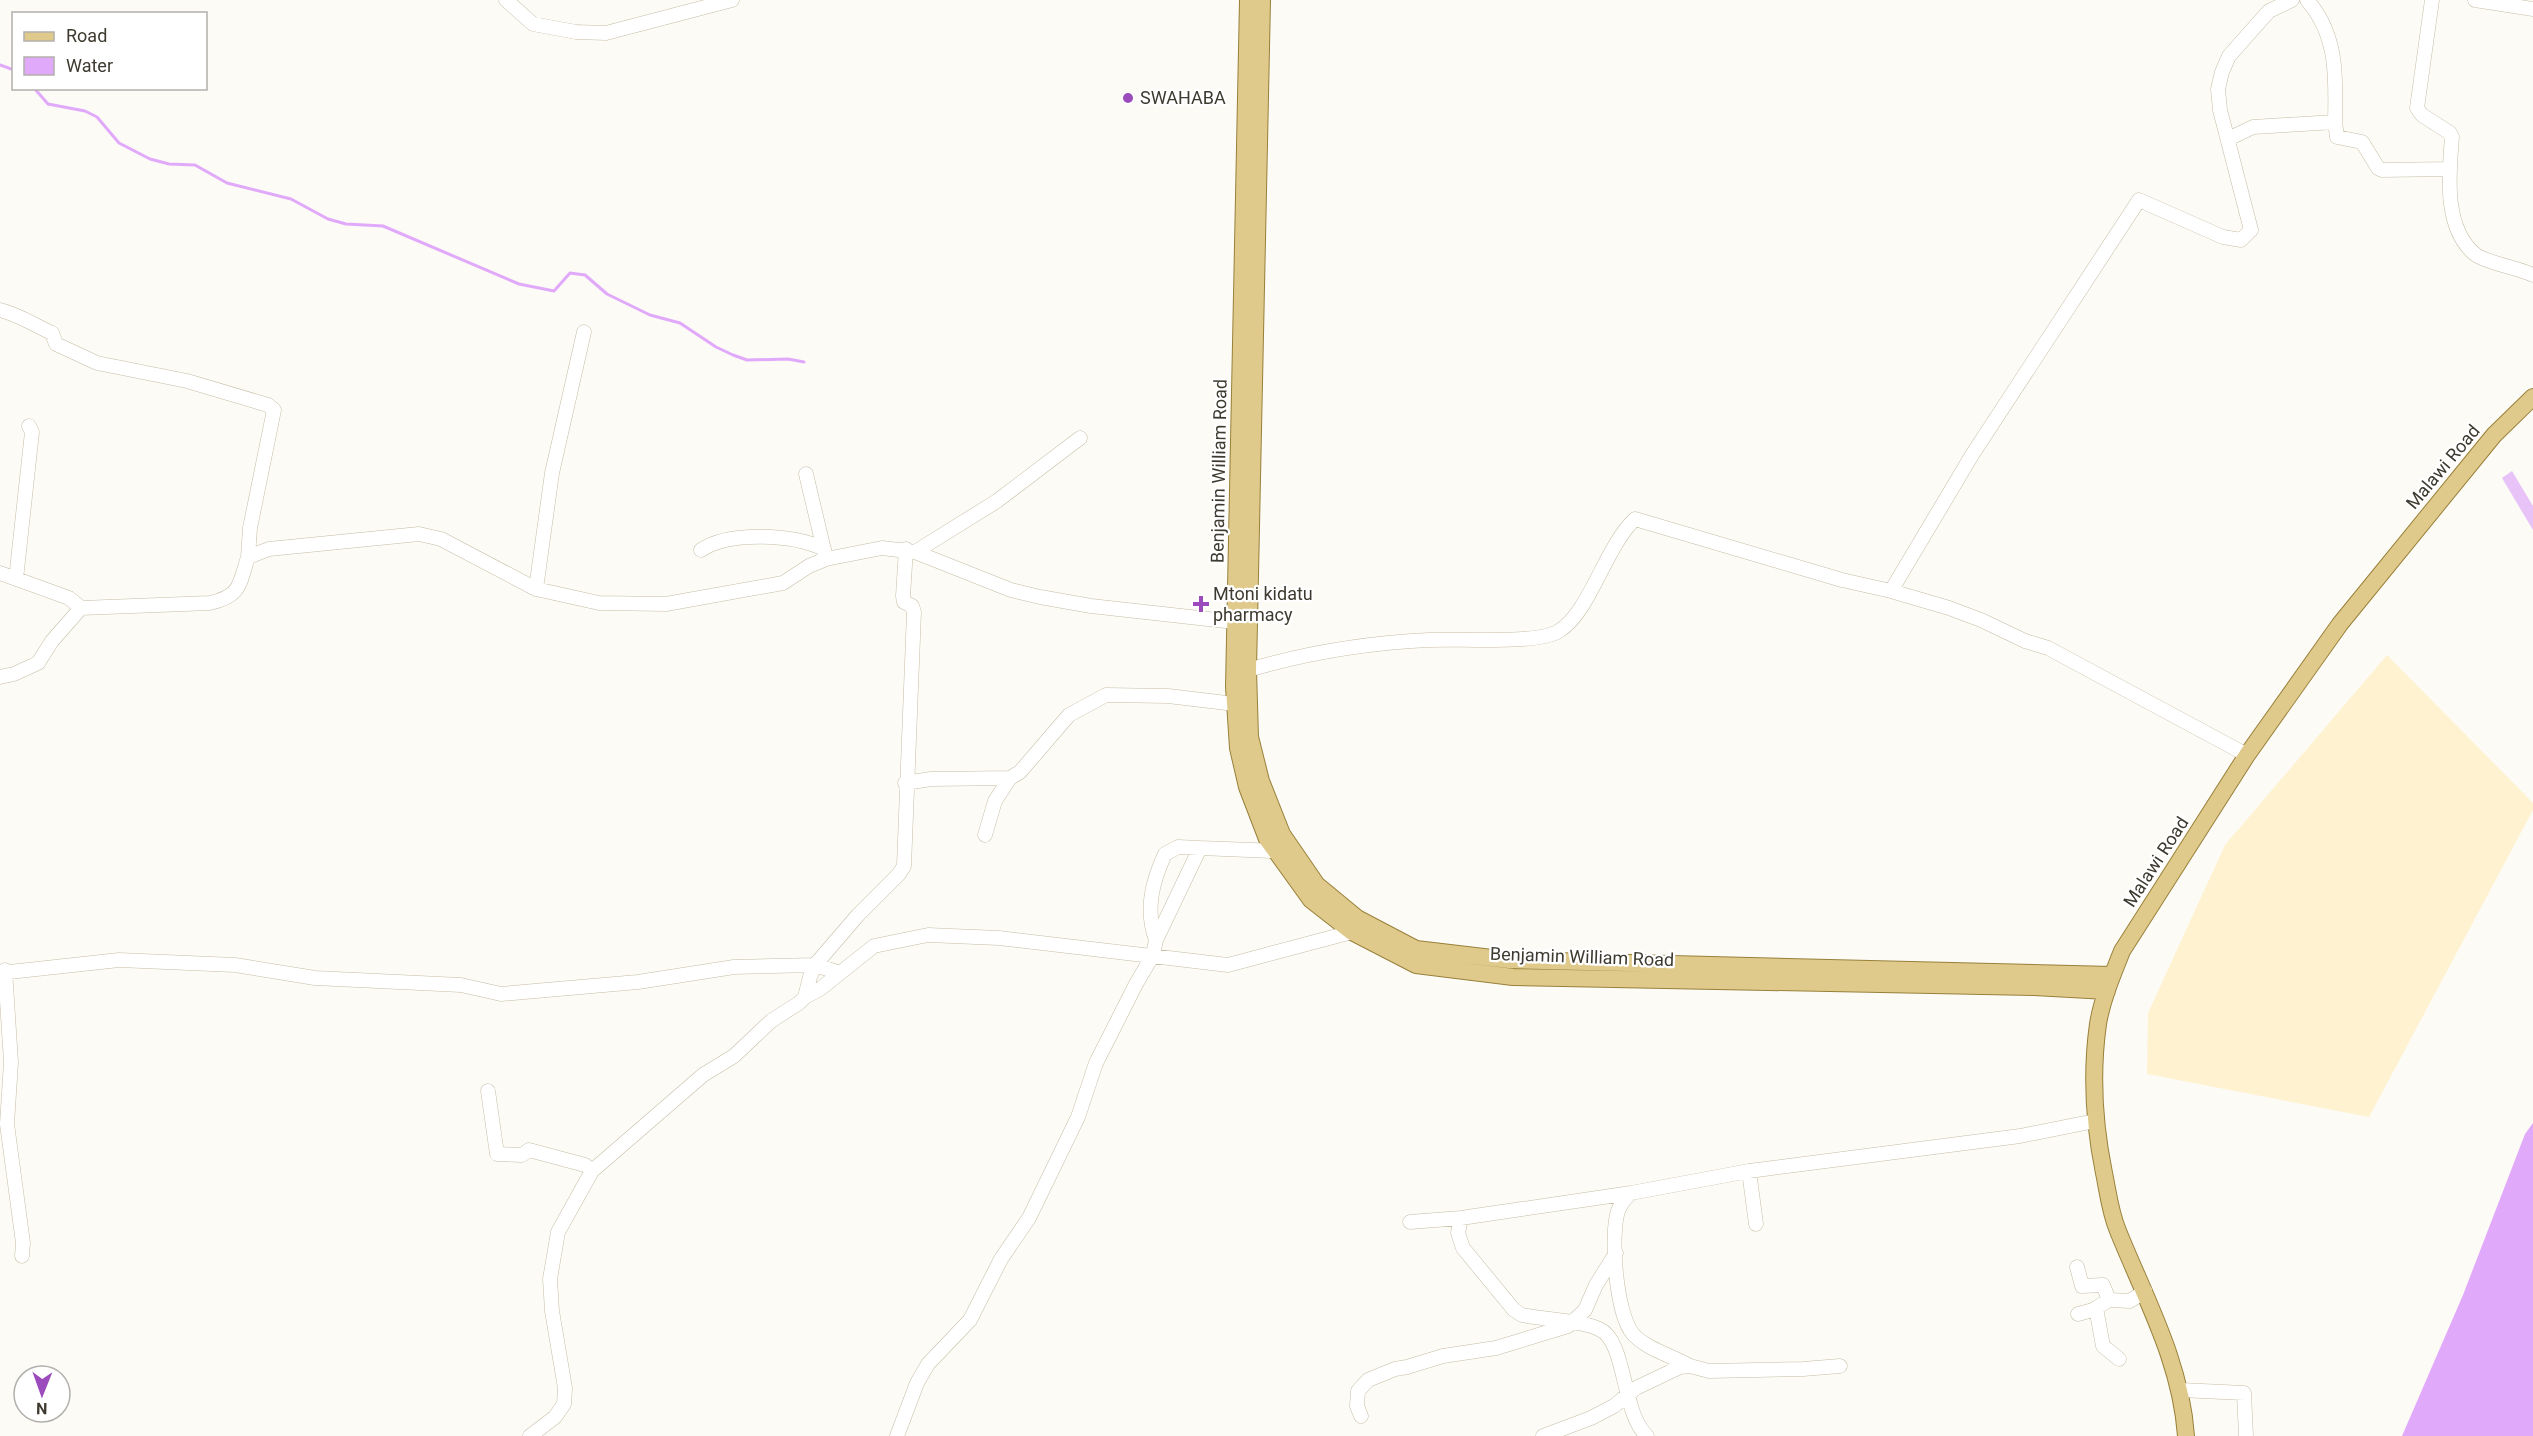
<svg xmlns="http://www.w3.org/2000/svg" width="2533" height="1436" viewBox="0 0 2533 1436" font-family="Roboto,sans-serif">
  <rect width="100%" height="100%" fill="#fdfbf6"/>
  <!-- built -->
  <path fill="#fef2d1" d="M2387,655L2533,803V810L2369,1117L2147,1074L2148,1013L2225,845Z"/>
  <!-- green -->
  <path fill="#e7c3f8" d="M2512,471L2533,506V530L2502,478Z"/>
  <!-- water -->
  <path fill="#e1a9fa" d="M2533,1123V1436H2402L2463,1295L2525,1134Z"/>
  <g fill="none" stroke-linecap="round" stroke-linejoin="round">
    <!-- stream -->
    <path stroke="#e1a9fa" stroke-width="3" d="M0,65L14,70
      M34,88L48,104L85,111L97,117L119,143L150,159L169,164L195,165L227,183L291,199L328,219L346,224L383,226L519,284L554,291L570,273L585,275L607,294L650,315L680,323L716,347L733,355L747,360L788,359L804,362"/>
    <defs>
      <path id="minor" d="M506,0L533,24L576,32L606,33L732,0
        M2307,0C2338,35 2336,78 2335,122
        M2432,0L2417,108L2422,115L2450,133L2452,137C2449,173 2443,229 2476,255C2488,263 2518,268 2533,275
        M2475,0L2533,9
        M2228,139L2253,127L2335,122L2337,137L2362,142L2378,168L2382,170L2450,169
        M0,310C18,314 34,325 52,333L56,344L97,363L187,381L268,405L274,410L250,528L248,557
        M806,474L825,554
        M701,550C729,531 793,534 824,549
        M915,552L997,501L1080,438
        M0,573L69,598L81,608
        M16,579L32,432L29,426
        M536,589L552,473L584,332
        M1891,591L1972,455L2139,200L2223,237L2241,240L2251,230L2220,110L2218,89L2222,72L2229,56L2269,11L2292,0
        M1248,670C1306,653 1367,643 1428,640C1457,638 1537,645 1559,631C1590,612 1605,547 1635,519L1842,580L1891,591L1949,608L1981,620L2025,641L2048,648L2247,755
        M0,677L14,674L38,663L52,641L81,608L210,603C241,596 239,585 248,557L269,549L419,534L441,539L536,589L599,603L666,604L783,583L809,566L826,559L882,548L915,552L1011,590L1040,597L1091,606L1244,623
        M905,783L931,779L1010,778L1020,772L1069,715L1106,695L1168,696L1235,704
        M985,835L995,801L1010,778
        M1156,940C1145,910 1152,882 1165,854L1178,847L1200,848
        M5,970L11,1062L7,1124L23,1243L22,1256
        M0,973L119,960L235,965L315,978L461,985L501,994L638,982L734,967L815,965L858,915L899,874L904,866L914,612L912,606L904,602L903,596L906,549
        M805,997L820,989L874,946L928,935L999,938L1228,965L1352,932
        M488,1091L497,1154L522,1155L529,1150L585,1165L592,1171
        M1749,1171L1756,1224
        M1631,1193C1625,1199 1621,1203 1618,1211C1610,1236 1616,1314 1633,1334C1646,1349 1673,1356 1690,1366
        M1461,1218L1458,1233L1463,1248L1514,1310L1522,1315C1542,1319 1583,1321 1599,1329C1627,1341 1621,1412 1647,1436
        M1410,1222L1461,1218L1631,1193L1749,1171L2020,1136L2095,1121
        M2077,1267L2082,1286L2103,1285L2109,1300
        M2096,1308L2103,1346L2119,1359
        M2078,1314L2093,1310L2109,1300L2130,1301L2145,1291
        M2181,1390L2244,1393L2246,1436
        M1361,1416L1357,1406L1358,1391L1368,1380L1395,1369L1407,1367L1443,1356L1496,1348L1568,1326L1585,1310L1596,1285L1616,1253
        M530,1436L555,1417L564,1404L565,1388L552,1311L550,1279L558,1232L592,1171L703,1075L734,1056L771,1021L799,1003L805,997L810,977L815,965L840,973
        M897,1436L917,1383L928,1364L970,1320L1001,1259L1029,1218L1078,1117L1096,1063L1136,984L1153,955L1156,940L1200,848L1275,851L1283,846
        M1543,1436L1591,1418L1614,1406L1636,1388L1680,1367L1690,1366L1709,1371L1803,1369L1840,1366"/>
      <path id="major" d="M1248,0L1234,687L1238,748L1247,787L1267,839L1311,900L1352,932L1416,965L1513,977L2034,987L2107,991
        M1262,0L1248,670L1250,737L1261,781L1282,834L1317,885L1357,918L1416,949L1509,960L2112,975
        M2186,1436C2181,1362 2145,1298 2118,1231C2110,1212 2108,1192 2104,1173C2094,1124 2091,1074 2098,1024C2102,999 2113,974 2122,951L2247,755L2340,624L2494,435L2533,397"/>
    </defs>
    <!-- minor casing -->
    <use href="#minor" stroke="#c6bda5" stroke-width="15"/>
    <!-- major casing -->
    <use href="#major" stroke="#98803a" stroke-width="18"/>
    <!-- minor -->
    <use href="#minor" stroke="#fff" stroke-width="14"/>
    <!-- major -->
    <use href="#major" stroke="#dfca8c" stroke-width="16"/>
  </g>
  <!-- markers -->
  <g fill="#9b4bbb" stroke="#fff" stroke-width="2">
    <circle cx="1128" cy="98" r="6"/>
    <path d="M1198 595h6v6h6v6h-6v6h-6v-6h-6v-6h6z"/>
  </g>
  <g text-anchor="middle" stroke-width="4.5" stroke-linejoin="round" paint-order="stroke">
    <!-- poi labels -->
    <g font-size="18" fill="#3e3a30" stroke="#fff" text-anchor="start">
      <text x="1140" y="104">SWAHABA</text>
      <text x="1213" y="600">Mtoni kidatu<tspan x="1213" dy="21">pharmacy</tspan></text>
    </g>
    <!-- street labels -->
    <g font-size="18" fill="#3e3a30" stroke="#fff">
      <text transform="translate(2443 467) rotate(-50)" y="6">Malawi Road</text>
      <text transform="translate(1219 471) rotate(-89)" y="6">Benjamin William Road</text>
      <text transform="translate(2156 862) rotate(-57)" y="6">Malawi Road</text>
      <text transform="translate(1582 957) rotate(2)" y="6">Benjamin William Road</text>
    </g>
  </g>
  <!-- legend -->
  <rect x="12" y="12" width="195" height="78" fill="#ffffff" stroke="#b2b0ac" stroke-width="1.5"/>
  <rect x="24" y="32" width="30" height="9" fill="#dfca8c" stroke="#b2b0ac" stroke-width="1.5"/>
  <text x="66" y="42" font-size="18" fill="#3e3a30">Road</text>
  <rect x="24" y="57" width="30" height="18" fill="#e1a9fa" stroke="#b2b0ac" stroke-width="1.5"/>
  <text x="66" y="72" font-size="18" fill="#3e3a30">Water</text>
  <!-- north arrow -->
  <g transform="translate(42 1394) rotate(181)"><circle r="28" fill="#ffffff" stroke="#b2b0ac" stroke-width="1.5"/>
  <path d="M0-4.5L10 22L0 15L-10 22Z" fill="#9b4bbb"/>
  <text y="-9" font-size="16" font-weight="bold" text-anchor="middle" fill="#3e3a30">N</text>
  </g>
</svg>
